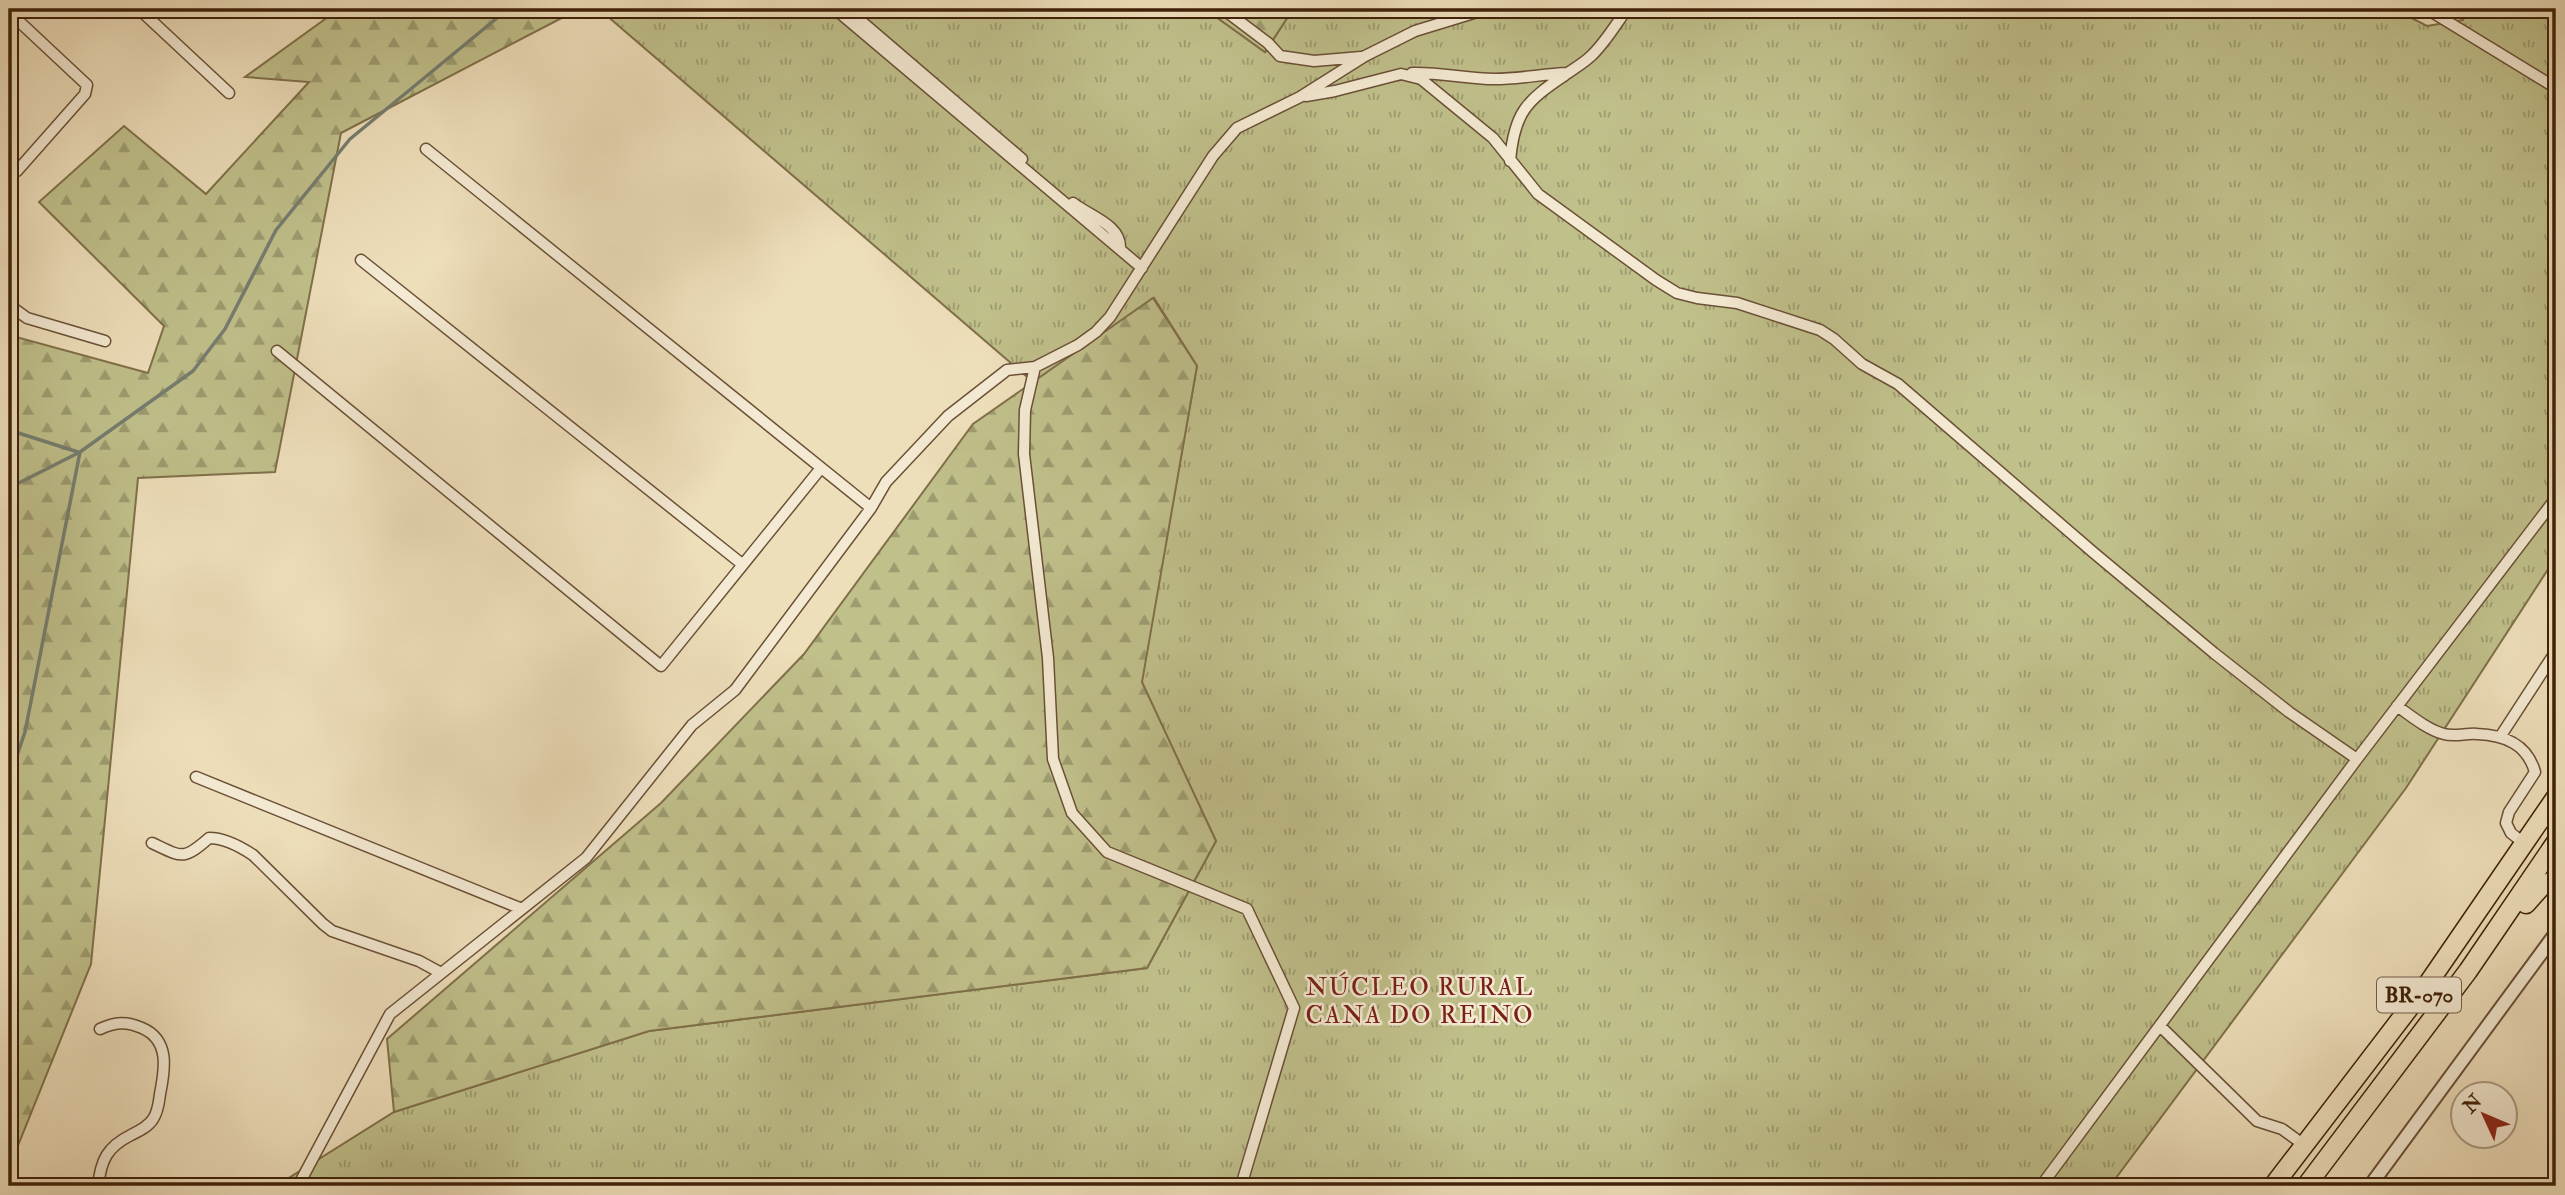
<svg xmlns="http://www.w3.org/2000/svg" width="2565" height="1195" viewBox="0 0 2565 1195" font-family="'IM FELL Double Pica',serif">
  <defs>
    <pattern id="grass-tufts" width="24" height="20" patternUnits="userSpaceOnUse" patternTransform="scale(1.75)"><rect width="24" height="20" fill="#c0c08b"/><path d="M3 7l-1-3M5 7V3M7 7l1-3M15 17l-1-3M17 17v-4M19 17l1-3" fill="none" stroke="#9d9c70"/></pattern>
    <pattern id="forest-firs" width="22" height="20" patternUnits="userSpaceOnUse" patternTransform="scale(1.75)"><rect width="22" height="20" fill="#c0c08b"/><path d="M5 1l3.5 6h-7zM16 11l3.5 6h-7z" fill="#9d9c70"/></pattern>
  </defs>
  <rect width="100%" height="100%" fill="#eedfbb"/>
  <filter id="stains"><feTurbulence type="fractalNoise" baseFrequency=".00286" numOctaves="4"/><feColorMatrix values="0 0 0 0 .2 0 0 0 0 .09 0 0 0 0 .02 0 0 0 .5 -.17"/></filter>
  <radialGradient id="worn" r=".72"><stop offset=".6" stop-color="#630" stop-opacity="0"/><stop offset="1" stop-color="#630" stop-opacity=".3"/></radialGradient>
  <!-- grass -->
  <path fill="url(#grass-tufts)" stroke="#80704a" stroke-width="2" d="M599,9H1205L1265,52L1293,9H2394L2427,26L2463,20L2458,9H2556V557L2406,788L2110,1186H276L394,1112L649,1031L1147,968L1216,841L1141,682L1197,366L1154,298L1033,382Z"/>
  <!-- forest -->
  <path fill="url(#forest-firs)" stroke="#80704a" stroke-width="2" d="M339,9H579L341,133L275,472L138,478L91,964L9,1168V335L148,373L164,326L39,202L124,126L206,194L309,82L245,77Z
    M1205,9H1293L1265,52Z
    M1153,298L1197,366L1142,682L1216,841L1147,968L649,1031L394,1112L387,1039L661,803L804,654L973,424Z"/>
  <g fill="none" stroke-linecap="round" stroke-linejoin="round">
    <!-- stream -->
    <path stroke="#767e71" stroke-width="3.5" d="M9,430L78,452
      M9,488L80,452
      M9,779L25,732L80,452L193,371L225,329L276,230L350,139L508,9"/>
    <defs>
      <path id="minor" d="M139,9L229,93
        M835,9L1142,268
        M847,9L1022,159
        M1223,9L1268,43L1280,56L1314,61L1361,57
        M2427,9L2556,88
        M9,12L87,85L85,94L17,171
        M1412,73C1440,72 1467,79 1495,79C1519,79 1543,74 1567,73
        M1306,96L1335,91L1401,74L1421,79L1493,138L1538,194L1656,280L1677,293L1697,298L1737,303L1820,330L1834,339L1862,364L1898,384L2094,553L2214,653L2289,712L2357,759
        M426,149L871,508
        M1510,161C1514,113 1526,101 1565,75C1573,69 1584,63 1591,56C1605,43 1616,24 1627,9
        M1073,203C1089,216 1122,225 1120,249
        M361,260L742,564
        M9,305L27,318L105,341
        M277,351L661,666L821,468
        M1035,367L1025,410L1024,454L1048,658L1053,759L1072,813L1107,852L1247,909L1294,1008L1241,1186
        M2397,706C2411,716 2428,730 2444,734C2454,737 2467,733 2477,734C2505,735 2527,744 2535,772L2509,812L2506,823L2511,833L2525,844
        M2500,737L2556,651
        M196,777L522,909
        M152,843C182,857 183,861 209,838C225,838 241,847 253,855L323,924L332,931L419,961L441,973
        M2160,1026L2257,1121L2282,1129L2304,1145
        M98,1186C101,1160 107,1147 131,1135C139,1131 148,1127 153,1119C158,1112 159,1102 160,1094C165,1069 170,1040 142,1028C126,1021 115,1022 100,1029
        M298,1186L390,1014L586,858L692,725L735,690L871,508L886,482L948,416L1007,370L1035,367L1078,345L1096,332L1110,317L1213,156L1237,128L1300,97L1365,56L1415,31L1487,9
        M2041,1186L2357,759L2556,498"/>
      <path id="tertiary" d="M2370,1186L2556,933"/>
      <path id="motorway" d="M2526,904L2542,886L2556,879
        M2273,1186L2429,982L2556,797
        M2306,1186L2468,971L2556,842"/>
    </defs>
    <!-- minor casing -->
    <use href="#minor" stroke="#6b5036" stroke-width="13"/>
    <!-- tertiary casing -->
    <use href="#tertiary" stroke="#6b5036" stroke-width="16"/>
    <!-- motorway casing -->
    <use href="#motorway" stroke="#3f2109" stroke-width="21"/>
    <!-- minor -->
    <use href="#minor" stroke="#f4ead3" stroke-width="10"/>
    <!-- tertiary -->
    <use href="#tertiary" stroke="#f4ead3" stroke-width="12"/>
    <!-- motorway -->
    <use href="#motorway" stroke="#eedfbb" stroke-width="18"/>
  </g>
  <g text-anchor="middle" stroke-width="5" stroke-linejoin="round" paint-order="stroke">
    <!-- shield labels -->
    <rect fill="#f4ead3" stroke="#755d46" stroke-width="2" x="2377" y="977.5" width="84" height="35" rx="5"/>
    <g font-size="21" font-weight="bold" fill="#3f2109">
      <text x="2419" y="1002">BR-070</text>
    </g>
    <!-- neighbourhood labels -->
    <g font-size="24" letter-spacing="2" fill="#7a1f14" stroke="#f4ead3">
      <text x="1420" y="995">NÚCLEO RURAL<tspan x="1420" dy="28">CANA DO REINO</tspan></text>
    </g>
  </g>
  <!-- margin -->
  <rect width="2565" height="1195" fill="none" stroke="#eedfbb" stroke-width="35"/>
  <rect x="10" y="10" width="2544" height="1174" fill="none" stroke="#3f2109" stroke-width="3.5"/>
  <rect x="18" y="18" width="2530" height="1160" fill="none" stroke="#3f2109" stroke-width="2"/>
  <!-- north arrow -->
  <g transform="translate(2484 1115) rotate(314)"><circle r="33" fill="#f4ead3" stroke="#ac9a82" stroke-width="2"/>
  <path d="M0-5L12 26L0 18L-12 26Z" fill="#8f2418"/>
  <text y="-10" font-size="19" font-weight="bold" text-anchor="middle" fill="#3f2109">N</text>
  </g>
  <rect width="100%" height="100%" filter="url(#stains)"/>
  <rect width="100%" height="100%" fill="url(#worn)"/>
</svg>
